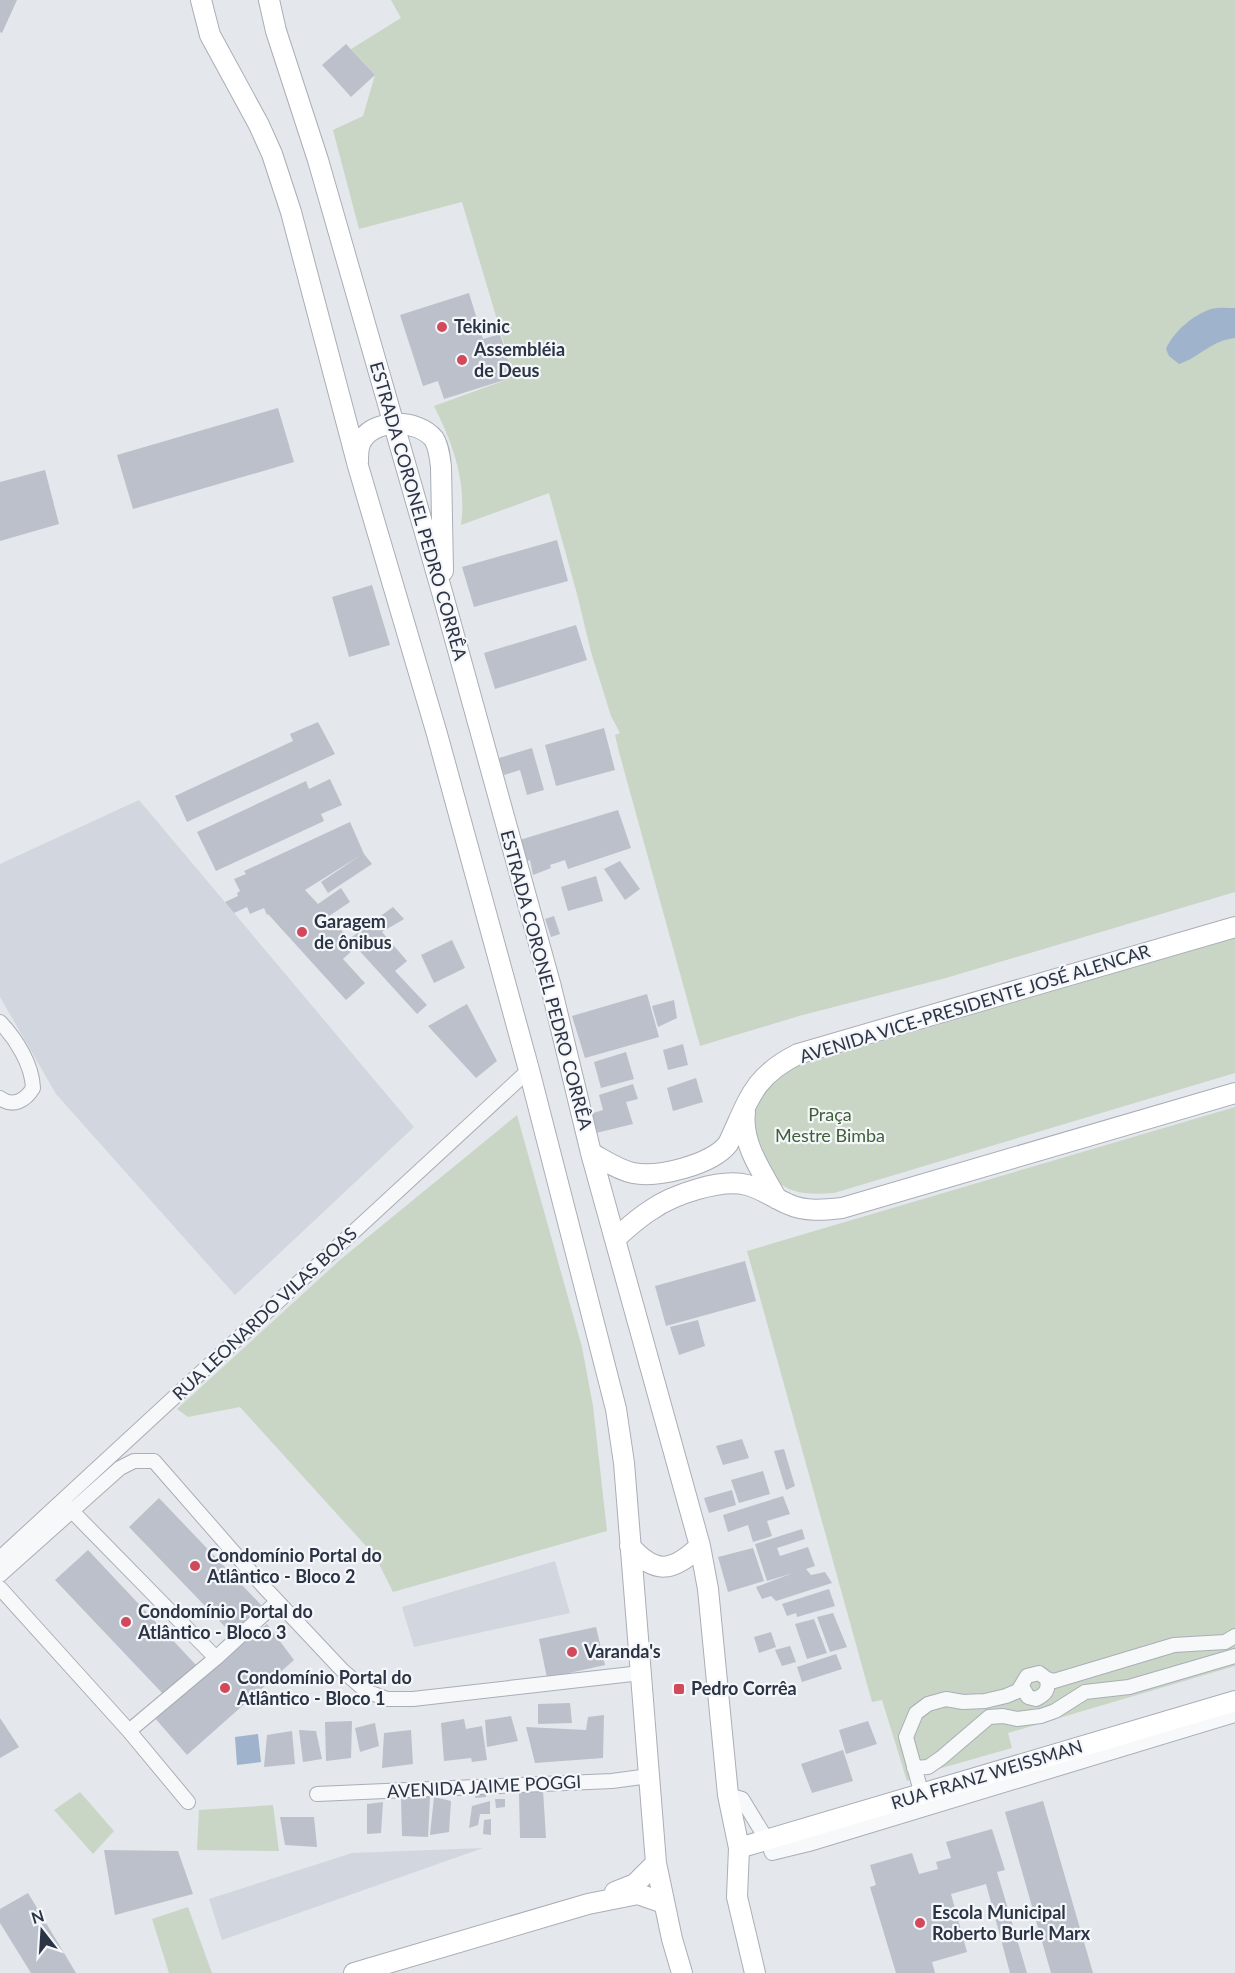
<svg xmlns="http://www.w3.org/2000/svg" width="1235" height="1973" viewBox="0 0 1235 1973" font-family="Lato,sans-serif">
  <rect width="100%" height="100%" fill="#e4e7ec"/>
  <!-- built -->
  <path fill="#d2d6de" d="M139,800L414,1127L235,1295L56,1094L0,997V864Z
    M555,1561L570,1613L414,1647L402,1607Z
    M483,1848L222,1940L209,1899L352,1853Z"/>
  <!-- green -->
  <path fill="#c9d6c5" d="M391,0H1235V892L946,978L799,1016L700,1046L619,752L615,735L620,733L611,716L591,652L577,594L549,493L461,525C467,482 453,444 434,406L514,377L462,202L359,229L333,130L363,116L375,75L351,49L401,18Z
    M1235,938V1073L834,1193C811,1195 784,1195 771,1173C766,1165 763,1155 760,1147C755,1134 751,1121 755,1106C760,1092 774,1081 784,1070Z
    M1235,1107V1666L1008,1733L1012,1748L931,1771L907,1781L882,1700L872,1702L747,1251Z
    M517,1115L582,1347L593,1406L607,1531L393,1592L375,1556L240,1407L188,1417L177,1409L341,1259Z
    M80,1792L114,1831L93,1854L54,1810Z
    M273,1805L279,1851L197,1850L199,1810Z
    M188,1907L212,1973H169L152,1919Z"/>
  <!-- water -->
  <path fill="#9fb4cc" d="M1235,308V338C1210,341 1202,356 1179,364L1169,356L1166,349C1173,332 1193,315 1211,309C1218,307 1227,308 1235,308Z
    M258,1734L261,1762L237,1765L235,1737Z"/>
  <!-- building -->
  <path fill="#bbc0ca" d="M0,0H17L2,33L0,32Z
    M346,44L375,75L351,97L322,65Z
    M469,293L483,339L500,334L514,377L444,399L438,381L423,386L400,315Z
    M278,408L294,462L133,509L117,455Z
    M45,470L59,524L0,541V482Z
    M557,540L568,581L474,607L462,567Z
    M372,585L390,645L349,657L332,597Z
    M576,625L587,660L495,689L484,653Z
    M318,722L335,754L187,822L175,796L293,741L290,734Z
    M604,728L615,770L556,786L545,745Z
    M532,748L544,790L527,795L520,770L504,775L499,758Z
    M330,779L342,805L321,814L324,821L216,871L197,832L306,781L309,789Z
    M618,810L631,848L568,869L565,860L550,865L551,868L533,875L530,860L520,864L513,842Z
    M350,822L364,854L372,864L328,893L321,882L361,855L305,890L318,904L341,888L350,902L329,916L349,939L393,907L404,919L382,932L407,961L395,971L427,1005L417,1014L356,947L343,959L365,983L346,1000L268,914L267,915L264,908L250,914L247,907L234,913L225,902L238,896L237,893L240,891L234,879L246,874L244,871Z
    M620,861L640,889L625,900L604,869Z
    M596,876L603,901L568,911L561,887Z
    M554,916L560,934L551,937L545,919Z
    M452,940L465,968L434,983L421,955Z
    M647,994L659,1037L585,1058L572,1016Z
    M674,1000L677,1018L658,1027L652,1006Z
    M467,1004L497,1061L476,1078L428,1026Z
    M683,1044L688,1065L668,1070L663,1050Z
    M626,1052L634,1079L601,1088L594,1062Z
    M696,1078L703,1102L673,1111L667,1088Z
    M633,1084L638,1099L626,1102L633,1124L596,1133L590,1114L603,1110L599,1095Z
    M745,1261L756,1301L666,1326L655,1286Z
    M698,1320L705,1346L679,1355L670,1327Z
    M742,1439L749,1458L723,1465L716,1446Z
    M784,1449L795,1486L786,1490L774,1451Z
    M763,1471L770,1494L739,1503L731,1480Z
    M732,1490L736,1505L709,1513L704,1498Z
    M783,1496L790,1514L767,1521L772,1536L753,1542L748,1525L728,1532L723,1515Z
    M159,1498L262,1606L232,1634L129,1527Z
    M802,1529L805,1539L777,1548L780,1556L808,1547L815,1566L806,1569L811,1575L825,1572L832,1583L776,1601L771,1596L762,1599L756,1587L793,1573L767,1581L755,1544Z
    M753,1548L764,1581L728,1592L718,1557Z
    M88,1550L196,1665L164,1695L55,1580Z
    M829,1589L835,1606L797,1617L796,1613L787,1616L782,1604Z
    M833,1613L847,1647L830,1652L817,1617Z
    M814,1619L827,1653L807,1659L795,1624Z
    M267,1624L294,1660L187,1755L154,1717Z
    M596,1627L605,1665L547,1678L539,1639Z
    M771,1632L776,1647L759,1653L754,1637Z
    M790,1646L796,1662L782,1666L775,1650Z
    M836,1654L842,1669L802,1682L797,1667Z
    M570,1703L572,1723L538,1724V1704Z
    M604,1715L603,1758L535,1763L526,1727L586,1730L588,1717Z
    M511,1716L518,1741L487,1747L485,1720Z
    M0,1718L19,1747L0,1758Z
    M464,1719L466,1729L482,1726L487,1760L472,1762L471,1758L444,1761L441,1723Z
    M352,1721L351,1758L326,1761L325,1722Z
    M868,1721L877,1744L846,1754L839,1730Z
    M375,1723L379,1746L360,1752L355,1728Z
    M299,1730L316,1731L322,1759L303,1762Z
    M411,1730L413,1764L382,1768L384,1733Z
    M292,1731L295,1764L264,1767L267,1735Z
    M843,1750L853,1781L812,1793L801,1764Z
    M487,1789L486,1797L475,1798L477,1790Z
    M543,1790L546,1838H520L519,1793Z
    M401,1796L430,1797L428,1837L402,1836Z
    M434,1797L451,1801L449,1832L430,1835Z
    M495,1799H505V1807L496,1808Z
    M490,1801V1814H480L478,1825L469,1828L472,1806Z
    M1043,1801L1093,1973H1051L1005,1812Z
    M383,1802L381,1833L367,1834V1804Z
    M280,1817H314L317,1847L285,1845Z
    M491,1819V1835L483,1834L484,1820Z
    M992,1829L1005,1870L997,1872L1027,1973H1010L986,1884L951,1894L967,1952L932,1962L935,1973H896L870,1887L876,1885L870,1865L912,1853L919,1874L938,1869L936,1862L951,1858L946,1842Z
    M104,1850L178,1851L193,1894L115,1915Z
    M28,1893L76,1973H31L0,1923V1909Z"/>
  <g fill="none" stroke-linecap="round" stroke-linejoin="round">
    <defs>
      <path id="street" d="M0,1022C16,1039 32,1064 33,1088C26,1100 13,1108 0,1098
        M66,1505L216,1658L277,1602
        M0,1558L529,1070
        M0,1575L120,1468L134,1461H154L264,1587L342,1670L366,1691L387,1699H413L641,1673
        M0,1588L129,1731L216,1658
        M1022,1686L1028,1697L1036,1699C1046,1694 1049,1690 1047,1679
        M129,1731L188,1802
        M914,1768L928,1767L941,1758L989,1717L1003,1716L1017,1719L1041,1716L1055,1711L1085,1692L1129,1687L1235,1656
        M317,1794L612,1781L649,1776
        M728,1795L742,1799L767,1840L772,1853L809,1844L1235,1715
        M922,1795L906,1737L916,1713L928,1704L946,1699L963,1702L985,1701L1006,1696L1018,1691L1027,1676L1039,1673L1047,1679L1054,1681L1174,1645L1225,1642L1235,1636"/>
      <path id="secondary" d="M201,0L210,35L259,125L272,154L291,212L358,466L437,734L529,1070L616,1409L624,1463L656,1863L672,1939L682,1973
        M269,0L276,31L318,160L442,592L551,987L591,1153L700,1546L708,1589L728,1795L739,1848L737,1897L755,1973
        M358,462C358,456 358,449 360,444C370,418 418,418 434,439C439,447 440,458 441,467L443,571
        M745,1112C741,1143 762,1172 777,1199
        M591,1153C604,1160 618,1170 633,1173C658,1178 711,1165 728,1144C749,1100 752,1077 798,1054L1235,927
        M615,1239C626,1229 638,1218 651,1210C672,1195 721,1178 747,1185C762,1189 774,1198 788,1204C805,1212 824,1210 842,1208L1235,1093
        M630,1546C655,1575 673,1572 700,1546
        M739,1848L1235,1701
        M615,1892L635,1884L656,1863
        M354,1973L588,1904L638,1894L664,1903"/>
    </defs>
    <!-- street casing -->
    <use href="#street" stroke="#a9aeb7" stroke-width="16"/>
    <!-- secondary casing -->
    <use href="#secondary" stroke="#a9aeb7" stroke-width="22"/>
    <!-- street -->
    <use href="#street" stroke="#f7f8fa" stroke-width="14"/>
    <!-- secondary -->
    <use href="#secondary" stroke="#fff" stroke-width="20"/>
  </g>
  <!-- markers -->
  <g fill="#d1495b" stroke="#f4f6f9" stroke-width="2">
    <circle cx="442" cy="327" r="6"/>
    <circle cx="462" cy="360" r="6"/>
    <circle cx="302" cy="932" r="6"/>
    <circle cx="195" cy="1566" r="6"/>
    <circle cx="126" cy="1622" r="6"/>
    <circle cx="572" cy="1652" r="6"/>
    <circle cx="225" cy="1688" r="6"/>
    <rect x="673" y="1683" width="12" height="12" rx="3"/>
    <circle cx="920" cy="1923" r="6"/>
  </g>
  <g text-anchor="middle" stroke-width="4.5" stroke-linejoin="round" paint-order="stroke">
    <!-- poi labels -->
    <g font-size="18" font-weight="bold" fill="#2b3445" stroke="#f4f6f9" text-anchor="start">
      <text x="454" y="333">Tekinic</text>
      <text x="474" y="356">Assembléia<tspan x="474" dy="21">de Deus</tspan></text>
      <text x="314" y="928">Garagem<tspan x="314" dy="21">de ônibus</tspan></text>
      <text x="207" y="1562">Condomínio Portal do<tspan x="207" dy="21">Atlântico - Bloco 2</tspan></text>
      <text x="138" y="1618">Condomínio Portal do<tspan x="138" dy="21">Atlântico - Bloco 3</tspan></text>
      <text x="584" y="1658">Varanda's</text>
      <text x="237" y="1684">Condomínio Portal do<tspan x="237" dy="21">Atlântico - Bloco 1</tspan></text>
      <text x="691" y="1695">Pedro Corrêa</text>
      <text x="932" y="1919">Escola Municipal<tspan x="932" dy="21">Roberto Burle Marx</tspan></text>
    </g>
    <!-- street labels -->
    <g font-size="18" fill="#2b3445" stroke="#f4f6f9">
      <text transform="translate(418 511) rotate(74)" y="6">ESTRADA CORONEL PEDRO CORRÊA</text>
      <text transform="translate(546 980) rotate(75)" y="6">ESTRADA CORONEL PEDRO CORRÊA</text>
      <text transform="translate(975 1004) rotate(-17)" y="6">AVENIDA VICE-PRESIDENTE JOSÉ ALENCAR</text>
      <text transform="translate(265 1314) rotate(-43)" y="6">RUA LEONARDO VILAS BOAS</text>
      <text transform="translate(987 1775) rotate(-17)" y="6">RUA FRANZ WEISSMAN</text>
      <text transform="translate(484 1787) rotate(-3)" y="6">AVENIDA JAIME POGGI</text>
    </g>
    <!-- park labels -->
    <g font-size="18" fill="#3f6138" stroke="#f4f6f9">
      <text x="830" y="1121">Praça<tspan x="830" dy="21">Mestre Bimba</tspan></text>
    </g>
  </g>
  <!-- north arrow -->
  <g transform="translate(42 1931) rotate(343)" stroke="#f4f6f9" stroke-width="4.5" paint-order="stroke">
  <path d="M0-4.5L10 22L0 15L-10 22Z" fill="#2b3445"/>
  <text y="-9" font-size="16" font-weight="bold" text-anchor="middle" fill="#2b3445">N</text>
  </g>
</svg>
